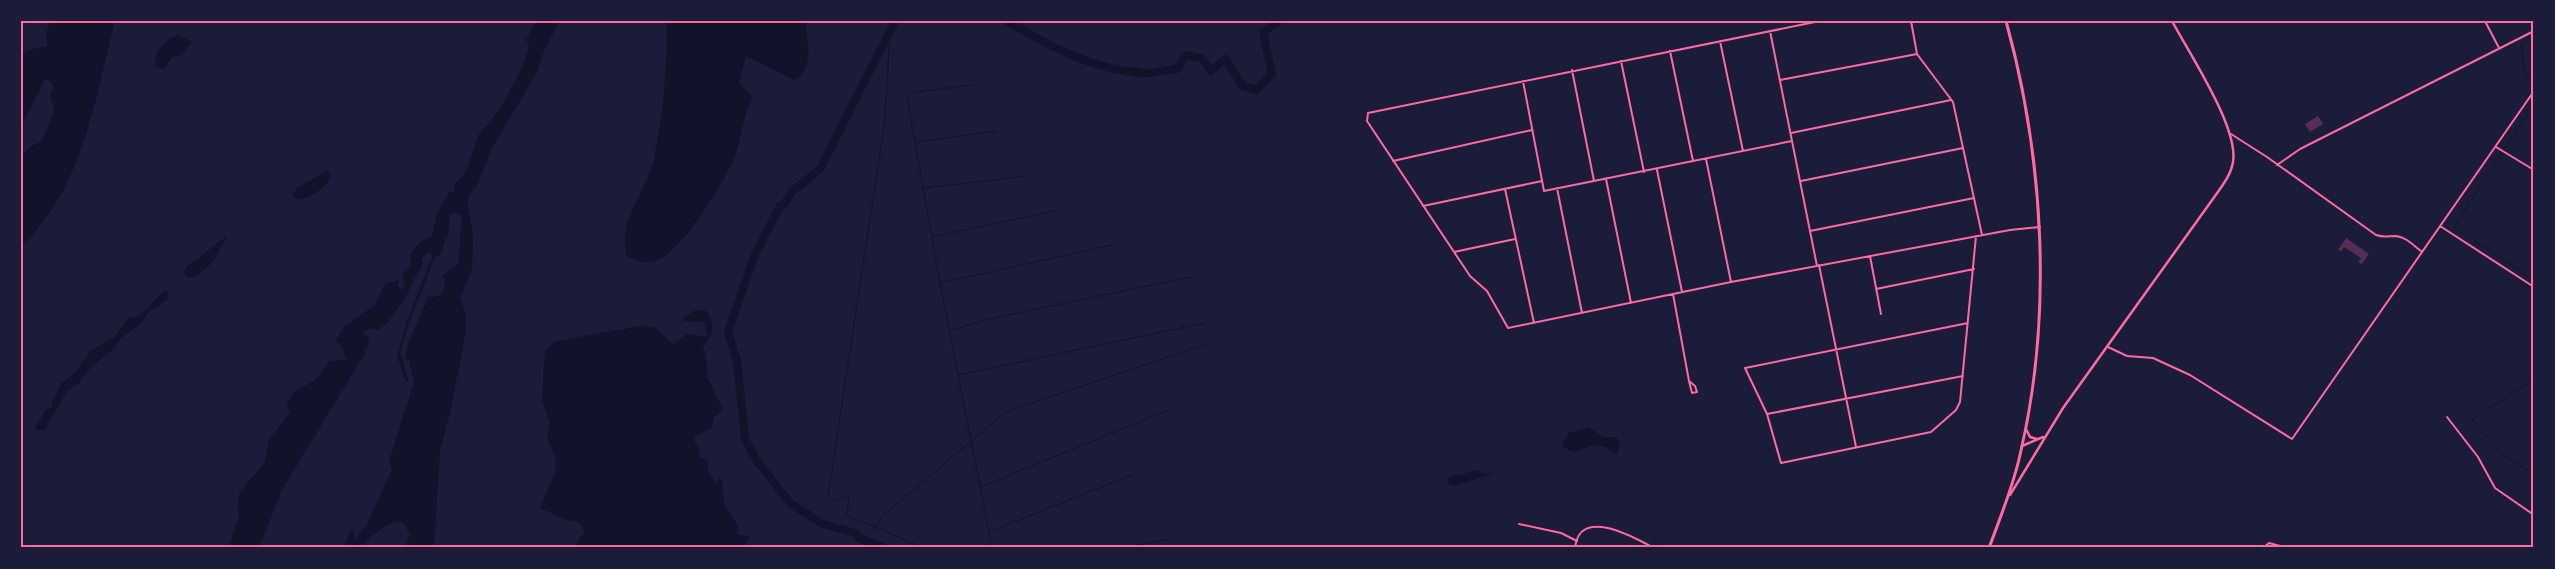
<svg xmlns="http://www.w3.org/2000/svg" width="2555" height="569" viewBox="0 0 2555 569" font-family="'Fira Sans',sans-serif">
  <rect width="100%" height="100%" fill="#1b1b3a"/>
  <!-- water -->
  <path fill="#12122b" d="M50,21H115C95,98 83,190 21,246V157L32,145L41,142C44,136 55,113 54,108C52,102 50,99 50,93L54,88L51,82L45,79L21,127V54L35,48L47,46L46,34Z
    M537,21H560L545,48L537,72L493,146L477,185L470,194L467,201L473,235L472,269L460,298L466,314V331L450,413L440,450L434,548H405L410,535L403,522C388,519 370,538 359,548H343L352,528L356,539L367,524L392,470L389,461L414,382L409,360L405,359L408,344L428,297L440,296L444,289L445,279L441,277L458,264L462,217L460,214L455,212L450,215L448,236L446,238L441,254L435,257L407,328L400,354L409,382H406L397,356L407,321L432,257L430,251L422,258V266L411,284L408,294L388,322L377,331L374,328L363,331L369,340V345L364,350L365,353L282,490L259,548H228L239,517L238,499L240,492L265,462L268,441L290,412L287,404C295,385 305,389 317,378C321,374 325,366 329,361L347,360L341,345L336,341L344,327L375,305L385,284L399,280L398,287L402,290L406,285L402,277L405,270L411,267L410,255L421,241L432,237L437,213L450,192H454V186L467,170L478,136L501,107L521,70L529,48L526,39Z
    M666,21H805C807,39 815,72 794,80L746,56L739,82L752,98C744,115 742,132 737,150C728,177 685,247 660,259C649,265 637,263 627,256C616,222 647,191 654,159C663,114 668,67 666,21Z
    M178,35L192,42L182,55L172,57L164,69L156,67C152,53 165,39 178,35Z
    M326,171L331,174C329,187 305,203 294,198L293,194L297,188Z
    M227,236C217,255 213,265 194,278L187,277L184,273L185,268Z
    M165,290L168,291L167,300L150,311L140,324L121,338L113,349L88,370L80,382L66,392L45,429L38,431L35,428L46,410L52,407L53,400L61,384L74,374L91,351L114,337L128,318L139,316Z
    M696,310L706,311C718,326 711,335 703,348L706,355L708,379L723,410L714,417L712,427L693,438L699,450L700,457L706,460L708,464L707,469L716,483L718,479L722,481L724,505L738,525V534L750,537L745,548H574L584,531L579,522L567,520L540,508L555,473L556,460L547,437L550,423L542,401L545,350L556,341L640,326L654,327L673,344L687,334L707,337L705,322L683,321V318Z
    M1588,427L1603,437H1616L1620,443L1617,455L1606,447L1595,444C1582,448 1571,459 1562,443L1569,433Z
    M1478,470L1483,474L1495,473L1455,486L1447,483L1450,477Z"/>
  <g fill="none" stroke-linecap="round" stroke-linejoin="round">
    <!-- stream -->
    <path stroke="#12122b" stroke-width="1" d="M890,29L885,120L828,496L834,501L845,497L849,498L847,515L924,548
      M2521,45L2524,70L2534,83
      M972,85L916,92L907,97L940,283L992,548
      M916,142L997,131
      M2505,148L2534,104
      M923,188L1027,176
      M2461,216L2501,154
      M2459,220L2454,227L2468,236
      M932,237L1058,210
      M2475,241L2534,280
      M940,283L1112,245
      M949,331L997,317L1192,277
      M958,375L1204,323
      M2490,408L2534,379
      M2484,412L2472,420L2505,456L2534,474
      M980,487L1169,410
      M876,528L882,516L1006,412L1203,345
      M989,532L1134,474
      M1123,548L1169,539"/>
    <!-- river -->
    <path stroke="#12122b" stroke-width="8" d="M1007,21C1050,47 1095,71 1147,73C1156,73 1167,70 1177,69L1186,55L1202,59L1211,71L1225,59L1243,86L1256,90L1272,74L1263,33L1279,21
      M884,548L859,538L855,533L823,524L791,504L757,461L745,439L737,361L728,332L754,257L780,206L785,203L792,192L820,169L895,21"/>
  </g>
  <!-- building -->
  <path fill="#542f53" d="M2318,116L2323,124L2310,132L2305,124Z
    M2346,238L2369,254L2362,264L2358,262L2361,258L2344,247L2341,251L2338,250Z"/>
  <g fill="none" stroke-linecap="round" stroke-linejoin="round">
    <!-- minor -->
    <path stroke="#ff6b9d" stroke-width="2" d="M1820,21L1368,113L1367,121L1470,276L1487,291L1508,328L1731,282L2010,230L2040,227
      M1911,21L1917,54L1953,102L1982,235
      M2485,21L2499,48
      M1770,31L1817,266
      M1720,41L1743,151
      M1670,51L1693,161
      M1621,61L1644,172
      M1572,70L1594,181
      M1780,80L1917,54
      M1523,81L1544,191L1792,141
      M1791,133L1951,100
      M2231,134L2267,157L2376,235C2384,238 2388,236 2396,236C2406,237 2413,245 2421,251
      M2496,147L2534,170
      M1706,159L1731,282
      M1393,161L1532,130
      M2277,165L2300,149L2534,31
      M1657,170L1682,292
      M1606,179L1631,303
      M1801,181L1963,148
      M1557,188L1582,313
      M1505,189L1534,323
      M1423,206L1542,181
      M2440,226L2534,287
      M1810,231L1974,198
      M1454,252L1515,239
      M1870,256L1881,314
      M1819,265L1856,447
      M1876,289L1974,269
      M1673,294L1689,381L1692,393L1697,392L1695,386L1689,381
      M1968,323L1745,368L1767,414L1781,463L1931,432L1956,410L1960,402L1976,236
      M2108,347L2127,356L2153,358L2190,375L2292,439L2534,91
      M1767,414L1963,376
      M2447,417L2478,457L2495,488L2534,515
      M1519,524L1561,533L1577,541
      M1575,548C1579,506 1634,537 1654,548
      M2263,548L2269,543L2288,548"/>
    <!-- tertiary -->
    <path stroke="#ff6b9d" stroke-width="2.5" d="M2026,429L2030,437L2037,439
      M2022,446L2043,437
      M2010,495L2063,408L2215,196C2222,186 2231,175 2233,162C2239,128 2189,53 2172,21"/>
    <!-- primary -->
    <path stroke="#ff6b9d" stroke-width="3" d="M1989,548C2000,518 2013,487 2020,455C2053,316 2044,158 2006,21"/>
  </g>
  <!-- border -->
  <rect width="2555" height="569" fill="none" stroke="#1b1b3a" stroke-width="45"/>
  <rect x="22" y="22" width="2510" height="524" fill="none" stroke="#ff6b9d" stroke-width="2"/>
</svg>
